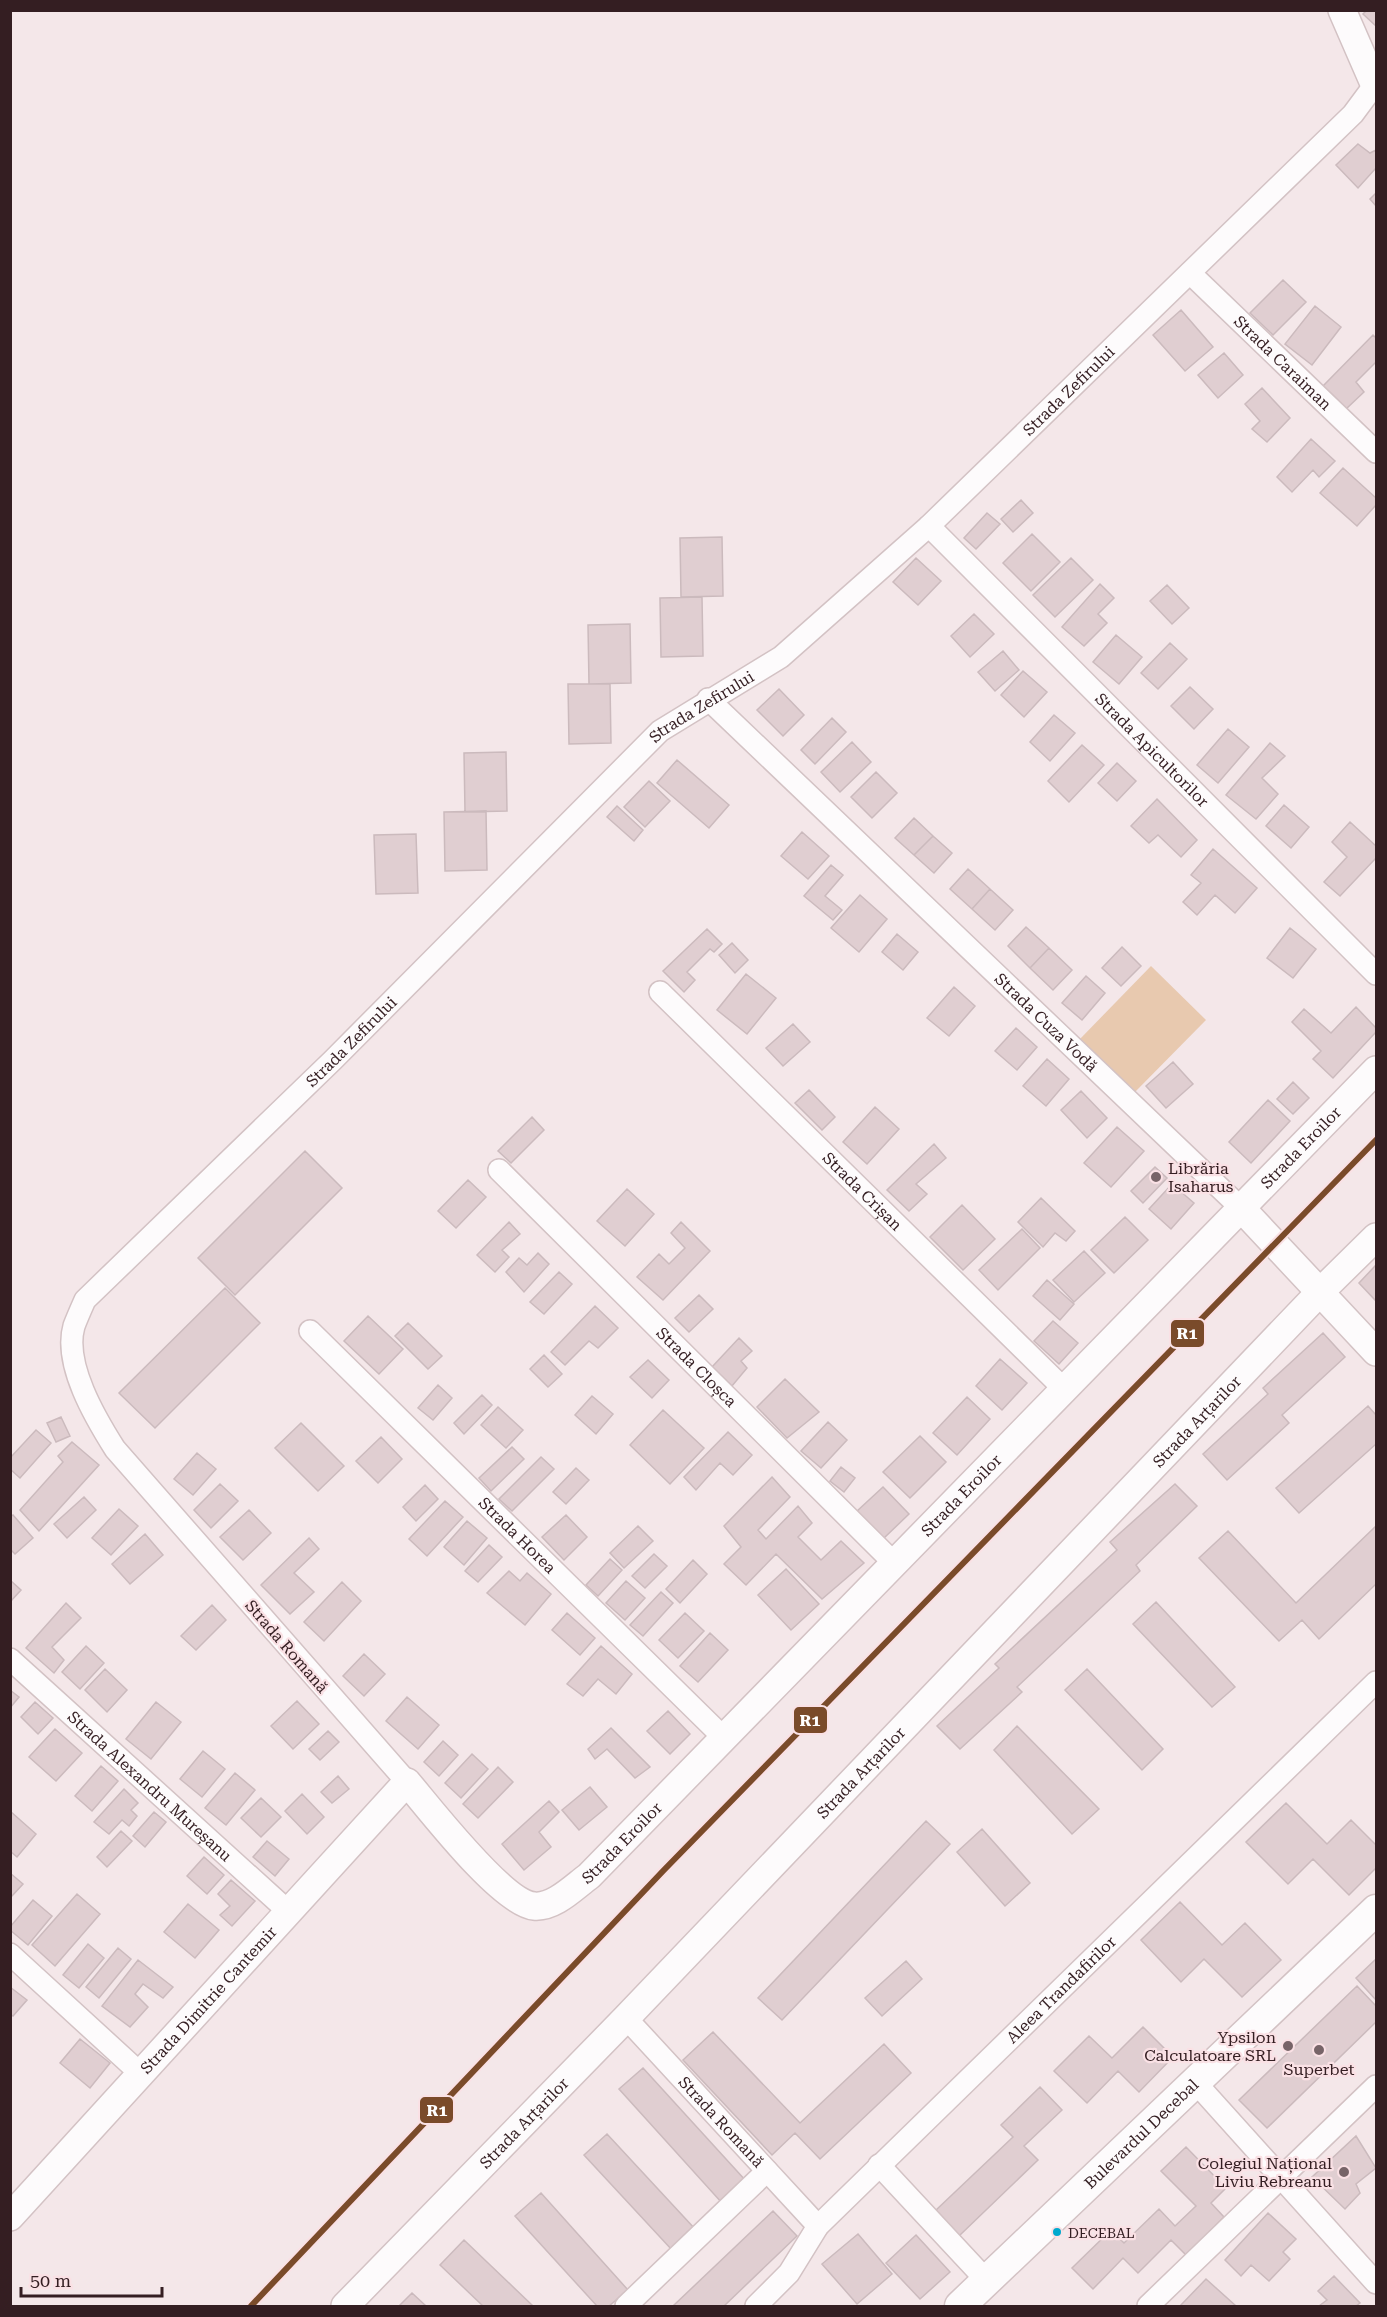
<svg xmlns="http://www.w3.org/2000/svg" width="1387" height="2317" viewBox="0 0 1387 2317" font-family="'Roboto Serif',serif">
  <rect width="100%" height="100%" fill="#f4e7e9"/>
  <!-- pitch -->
  <path fill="#e8c9af" d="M1151,966L1206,1020L1134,1093L1080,1039Z"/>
  <!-- building -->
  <path fill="#e0ced1" stroke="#cbbabd" stroke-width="1.5" d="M1367,10H1376V26L1363,14Z
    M1358,144L1370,153L1376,150V168L1358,188L1336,165Z
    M1376,193V206L1370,199Z
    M1283,280L1306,302L1273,335L1250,313Z
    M1315,306L1341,327L1312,365L1285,344Z
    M1181,310L1213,347L1185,371L1153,335Z
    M1373,335L1376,338V362L1356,382L1364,392L1346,409L1323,386Z
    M1224,353L1243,375L1218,398L1198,375Z
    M1262,388L1290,418L1267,442L1252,429L1260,421L1245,404Z
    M1311,439L1335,461L1319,477L1313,470L1292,492L1277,477Z
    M1343,468L1376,498V505L1357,526L1320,493Z
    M1021,500L1033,513L1013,532L1001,519Z
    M987,513L1000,524L976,549L964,538Z
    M1032,534L1060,562L1031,591L1003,563Z
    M722,537L723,596L681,597L680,538Z
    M916,558L941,581L918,605L893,582Z
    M1071,558L1093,580L1055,617L1033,595Z
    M1100,584L1114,598L1098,614L1107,623L1084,646L1062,627Z
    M1167,585L1189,608L1172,624L1150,601Z
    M702,597L703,656L661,657L660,598Z
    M974,614L994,634L970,657L951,636Z
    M630,624L631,683L589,684L588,625Z
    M1116,635L1142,657L1119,684L1093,662Z
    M1170,643L1187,659L1158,689L1141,673Z
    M1003,651L1019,670L995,691L978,672Z
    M1023,671L1047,692L1024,717L1001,695Z
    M568,684H610L611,743L569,744Z
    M1190,687L1213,709L1194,729L1171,706Z
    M779,689L804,715L783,736L757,710Z
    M1054,715L1075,733L1050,761L1030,742Z
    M832,718L846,732L815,764L801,750Z
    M1228,729L1249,747L1218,783L1197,765Z
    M852,742L871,762L840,792L821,772Z
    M1270,743L1285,756L1262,778L1278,794L1256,819L1226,795Z
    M1082,745L1104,765L1069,802L1048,781Z
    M506,752L507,811L465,812L464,753Z
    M677,760L729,805L709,828L657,783Z
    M1117,763L1136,781L1117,801L1098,783Z
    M876,772L897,793L872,818L851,797Z
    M649,781L670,801L645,827L624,807Z
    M1157,799L1197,840L1181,857L1158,835L1149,843L1131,826Z
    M1284,805L1309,827L1291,848L1266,826Z
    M617,806L643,830L634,841L607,817Z
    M486,811L487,870L445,871L444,812Z
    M914,818L933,836L914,855L895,838Z
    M1350,822L1376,846V858L1340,896L1324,882L1347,857L1332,842Z
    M802,832L829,856L808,879L781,856Z
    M416,834L418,893L376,894L374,835Z
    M933,836L952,853L934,873L914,855Z
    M1213,849L1257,888L1235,913L1215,895L1197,915L1183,902L1201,883L1191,875Z
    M831,865L843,875L825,896L842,910L833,920L804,896Z
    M968,869L990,889L972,909L950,889Z
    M990,889L1013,910L995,930L972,909Z
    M860,895L887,919L859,952L831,928Z
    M1026,927L1049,948L1030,968L1008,946Z
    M1290,928L1316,949L1293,978L1267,958Z
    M707,929L722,944L714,952L710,949L687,972L695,980L684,992L663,971Z
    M897,934L918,952L903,970L882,952Z
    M732,943L748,960L735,973L719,955Z
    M1122,947L1141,966L1121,986L1102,968Z
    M1049,948L1072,970L1053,990L1030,968Z
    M746,974L776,998L747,1034L717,1010Z
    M1086,976L1105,993L1082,1020L1062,1003Z
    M954,987L975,1006L949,1036L927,1018Z
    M1356,1007L1376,1028V1032L1333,1078L1313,1059L1321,1051L1292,1022L1304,1009L1331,1033Z
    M793,1024L810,1042L783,1066L766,1048Z
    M1016,1028L1037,1047L1017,1070L995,1051Z
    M1047,1059L1069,1079L1046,1106L1023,1086Z
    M1173,1062L1193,1084L1166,1108L1146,1086Z
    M1293,1082L1309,1098L1293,1114L1277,1099Z
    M809,1090L835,1117L822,1130L795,1103Z
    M1081,1091L1107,1118L1087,1138L1061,1110Z
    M1268,1100L1290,1121L1251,1163L1229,1142Z
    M875,1107L899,1129L867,1164L843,1142Z
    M532,1117L544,1130L511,1163L498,1151Z
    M1117,1127L1144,1151L1111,1187L1084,1163Z
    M934,1144L946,1158L916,1184L927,1194L909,1211L887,1190Z
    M305,1151L342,1188L235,1295L198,1258Z
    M1155,1167L1167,1178L1143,1203L1131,1191Z
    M468,1180L486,1197L456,1228L438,1211Z
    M1172,1184L1194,1203L1171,1229L1149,1209Z
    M627,1189L654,1214L625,1246L597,1221Z
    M1041,1198L1075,1231L1066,1241L1055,1233L1043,1247L1018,1222Z
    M962,1205L995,1239L963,1270L930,1237Z
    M1125,1217L1148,1240L1114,1273L1091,1250Z
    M509,1222L520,1234L502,1250L509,1257L495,1272L477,1255Z
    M681,1222L710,1251L663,1300L637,1277L659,1254L669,1264L685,1248L671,1233Z
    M1022,1229L1040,1248L998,1290L979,1270Z
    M1084,1251L1105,1273L1074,1302L1053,1280Z
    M538,1253L549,1264L524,1292L506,1272L519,1258L527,1265Z
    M1376,1265V1301L1359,1283Z
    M559,1272L572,1284L544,1314L530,1302Z
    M1047,1280L1074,1304L1060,1320L1033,1296Z
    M225,1288L260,1323L155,1428L119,1393Z
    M699,1295L713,1309L689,1332L675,1318Z
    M595,1306L618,1328L598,1348L589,1341L565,1365L551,1352Z
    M368,1316L403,1349L379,1374L344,1341Z
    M1053,1321L1078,1343L1059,1364L1034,1341Z
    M408,1323L442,1356L428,1369L395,1336Z
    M1323,1333L1345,1357L1282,1415L1289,1423L1227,1480L1203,1454L1268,1394L1263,1388Z
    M739,1338L752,1351L741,1361L747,1368L732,1386L712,1367Z
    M544,1355L562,1374L548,1387L530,1369Z
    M1000,1359L1027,1383L1002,1410L976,1386Z
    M648,1360L669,1380L652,1398L630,1377Z
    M785,1379L819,1412L787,1438L757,1407Z
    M438,1385L452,1398L433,1420L418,1408Z
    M482,1395L492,1405L464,1434L454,1423Z
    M592,1396L613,1414L596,1434L575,1415Z
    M967,1397L990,1419L957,1455L933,1433Z
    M1368,1406L1376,1415V1444L1299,1513L1276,1488Z
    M498,1407L523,1430L506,1448L481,1425Z
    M663,1410L704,1448L670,1484L630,1445Z
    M61,1417L70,1436L56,1442L47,1423Z
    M828,1422L847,1440L821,1468L801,1451Z
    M301,1423L344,1466L318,1491L275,1448Z
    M36,1430L51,1443L20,1478L10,1469V1458Z
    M728,1432L752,1455L733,1475L720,1463L696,1490L684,1477Z
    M920,1436L946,1462L910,1498L883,1472Z
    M381,1437L402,1459L378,1483L356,1461Z
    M72,1442L99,1465L39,1531L20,1510L63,1462L58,1456Z
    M512,1447L524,1459L491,1491L479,1478Z
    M197,1453L216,1469L193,1495L174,1479Z
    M541,1457L554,1469L512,1511L499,1499Z
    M841,1467L855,1478L844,1492L830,1481Z
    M576,1468L589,1480L566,1504L553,1492Z
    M772,1477L790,1497L758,1530L766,1539L798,1506L812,1523L798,1537L821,1560L841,1541L864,1563L822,1599L776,1554L746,1585L724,1564L741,1547L724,1526Z
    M220,1484L238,1501L211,1528L194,1510Z
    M1175,1484L1197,1506L1136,1565L1140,1571L1017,1687L1022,1692L960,1749L937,1726L999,1668L995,1664L1117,1550L1110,1542Z
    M425,1485L438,1499L416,1521L403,1507Z
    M883,1487L909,1514L883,1539L856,1512Z
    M84,1497L96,1510L67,1538L54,1524Z
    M445,1501L463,1517L427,1556L409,1539Z
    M119,1509L138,1526L111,1555L92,1538Z
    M249,1510L271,1533L243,1560L220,1537Z
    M13,1515L33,1538L15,1554L10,1549V1517Z
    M566,1515L587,1537L564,1560L542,1537Z
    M467,1521L487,1538L464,1565L444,1547Z
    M638,1526L653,1541L624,1568L610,1553Z
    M1376,1526V1584L1319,1639L1302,1620L1279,1641L1199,1558L1228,1531L1296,1603Z
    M145,1534L163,1555L130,1584L112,1564Z
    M309,1538L319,1549L294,1573L314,1592L290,1614L261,1585Z
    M489,1545L502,1557L478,1582L465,1571Z
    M654,1554L667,1566L645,1588L632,1576Z
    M610,1559L622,1570L598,1596L586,1585Z
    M693,1560L707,1574L680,1603L666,1589Z
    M786,1569L819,1604L791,1630L758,1595Z
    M509,1571L520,1581L527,1573L551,1594L525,1625L487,1593Z
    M10,1580L21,1590L10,1602Z
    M626,1581L645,1598L625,1620L606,1603Z
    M342,1582L361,1601L324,1641L304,1622Z
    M661,1592L673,1603L643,1636L630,1625Z
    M1156,1602L1235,1687L1212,1707L1133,1624Z
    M66,1603L81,1618L52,1647L64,1660L54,1673L26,1648Z
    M212,1605L226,1620L196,1650L181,1636Z
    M567,1613L595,1638L580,1655L552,1630Z
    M685,1613L704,1631L678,1658L659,1640Z
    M710,1633L728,1650L698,1682L680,1666Z
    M86,1646L104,1663L80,1689L62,1672Z
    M601,1646L632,1674L616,1694L598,1679L583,1696L567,1684Z
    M364,1654L385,1674L364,1696L343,1676Z
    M105,1669L127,1690L107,1712L85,1690Z
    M1087,1669L1163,1749L1142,1770L1065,1690Z
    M10,1690L19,1697L10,1708Z
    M407,1697L439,1725L418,1749L386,1721Z
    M297,1701L319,1724L293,1749L271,1726Z
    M35,1702L53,1718L38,1734L21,1717Z
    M156,1702L181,1722L151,1759L126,1739Z
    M668,1711L690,1734L670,1754L647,1731Z
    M1017,1726L1099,1809L1072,1834L994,1750Z
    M611,1728L650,1767L635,1778L607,1749L595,1759L588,1749Z
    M55,1729L82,1753L56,1781L29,1757Z
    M328,1731L339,1742L320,1760L309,1749Z
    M443,1741L458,1755L439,1776L424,1762Z
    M203,1751L225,1769L202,1797L180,1779Z
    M472,1754L488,1769L461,1798L445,1783Z
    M101,1766L118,1781L92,1811L75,1796Z
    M498,1767L513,1782L478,1818L463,1804Z
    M235,1773L255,1790L226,1825L205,1808Z
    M338,1776L349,1789L332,1803L321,1792Z
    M590,1787L607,1807L579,1830L562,1810Z
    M124,1789L138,1803L131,1810L137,1816L129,1826L122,1820L109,1834L94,1822Z
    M302,1794L324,1817L307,1834L285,1811Z
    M261,1798L281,1817L261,1837L241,1818Z
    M549,1801L559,1812L539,1832L551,1847L524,1870L502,1844Z
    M1286,1803L1327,1844L1351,1820L1376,1845V1868L1349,1895L1313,1859L1288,1884L1246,1842Z
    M10,1811L36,1834L17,1857L10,1851Z
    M154,1812L166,1822L145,1847L133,1836Z
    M926,1821L950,1844L782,2020L758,1998Z
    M982,1829L1030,1883L1005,1906L957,1852Z
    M121,1831L132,1841L107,1867L97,1857Z
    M267,1841L289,1859L275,1876L253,1857Z
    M204,1857L224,1875L207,1894L187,1876Z
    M10,1873L23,1884L10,1898Z
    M231,1880L255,1901L232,1926L220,1915L230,1906L218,1894Z
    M77,1894L100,1914L55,1966L32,1945Z
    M33,1900L52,1916L28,1945L10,1930V1927Z
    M1180,1902L1222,1945L1245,1923L1281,1960L1242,1997L1204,1959L1181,1982L1141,1940Z
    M188,1904L219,1930L195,1958L164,1932Z
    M88,1944L104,1958L79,1988L63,1975Z
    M118,1948L131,1959L99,1998L86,1987Z
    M1376,1959V2000L1356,1978Z
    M138,1960L173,1987L163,1998L143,1984L135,1994L148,2007L130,2027L102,2006Z
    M906,1961L922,1979L882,2016L865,1998Z
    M1357,1986L1376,2006V2022L1267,2128L1239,2100Z
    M10,1987L27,2000L13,2016L10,2014Z
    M1143,2027L1173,2057L1139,2092L1118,2071L1087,2103L1054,2071L1089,2036L1112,2058Z
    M713,2032L800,2123L884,2044L911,2073L820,2159L795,2133L772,2155L683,2060Z
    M80,2039L110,2063L90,2088L60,2063Z
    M643,2068L746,2181L722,2203L619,2089Z
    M1040,2087L1062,2110L1024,2146L1038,2160L959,2236L935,2211L1013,2137L1001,2125Z
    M607,2134L695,2229L672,2250L584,2155Z
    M1356,2136L1376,2168L1356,2184L1360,2193L1345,2209L1312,2177Z
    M1186,2147L1226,2188L1211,2203L1224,2217L1186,2255L1171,2240L1138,2273L1123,2258L1093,2289L1072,2268L1111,2230L1124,2243L1159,2209L1175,2226L1196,2206L1161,2171Z
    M541,2193L628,2290L609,2306H597L515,2216Z
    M773,2211L797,2236L724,2306H673Z
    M1268,2213L1296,2239L1283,2252L1290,2259L1269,2281L1251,2265L1241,2276L1225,2260Z
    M858,2234L892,2274L857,2304L822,2264Z
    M916,2235L950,2272L920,2299L886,2263Z
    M464,2240L533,2306H483L440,2265Z
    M1334,2276L1360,2303L1356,2306H1319L1327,2300L1318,2291Z
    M1206,2279L1236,2306H1180Z
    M412,2293L426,2306H399Z"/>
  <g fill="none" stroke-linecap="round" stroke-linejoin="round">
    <defs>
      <g id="minor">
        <path id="s1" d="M1190,273L1376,452"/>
        <path id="s2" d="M929,526L1376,974"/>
        <path id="s3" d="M708,699L1242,1209"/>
        <path id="s4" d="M660,992L1065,1390"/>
        <path id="s5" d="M499,1170L895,1564"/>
        <path id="s6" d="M310,1331L724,1738"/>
        <path id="s7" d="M10,1659L289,1912"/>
        <path id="s8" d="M407,1782L115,1449C96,1419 63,1364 74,1326C77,1318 81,1309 85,1300L333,1060L660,731L781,657L929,526L1353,114L1376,83"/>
        <path d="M10,1954L141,2074"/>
        <path id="s9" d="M626,2018L818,2226"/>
        <path d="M1196,2083L1376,2283"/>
        <path d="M879,2165L987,2281"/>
        <path d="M626,2306L767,2171"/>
        <path id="s10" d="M756,2306L789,2273L818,2226L1376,1682"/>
        <path d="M1148,2306L1376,2086"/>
      </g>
      <g id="tertiary">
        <path d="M1342,10L1376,88"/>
        <path d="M1242,1209L1376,1352"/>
        <path id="s11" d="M10,2217L407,1782C430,1809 502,1903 534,1906C554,1908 574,1887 589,1876L1376,1070"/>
        <path id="s12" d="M345,2306L626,2018L1321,1291L1376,1237"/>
      </g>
      <g id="secondary">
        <path id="s13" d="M960,2306L1376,1910"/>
      </g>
    </defs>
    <!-- minor casing -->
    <use href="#minor" stroke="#d3c2c4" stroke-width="24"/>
    <!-- tertiary casing -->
    <use href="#tertiary" stroke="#d3c2c4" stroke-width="30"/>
    <!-- secondary casing -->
    <use href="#secondary" stroke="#d3c2c4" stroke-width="33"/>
    <!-- minor -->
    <use href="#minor" stroke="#fdfbfc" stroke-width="21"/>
    <!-- tertiary -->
    <use href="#tertiary" stroke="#fdfbfc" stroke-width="27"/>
    <!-- secondary -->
    <use href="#secondary" stroke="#fdfbfc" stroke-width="30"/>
    <defs>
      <path id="rail-1" d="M251,2306L663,1871L1376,1140"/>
    </defs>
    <!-- rail-1 casing -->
    <use href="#rail-1" stroke="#fae1e5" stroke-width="10"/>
    <!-- rail-1 -->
    <use href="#rail-1" stroke="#7a4b2a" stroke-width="6"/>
  </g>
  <!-- markers -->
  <g fill="#776468" stroke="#fae1e5" stroke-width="2">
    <circle cx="1156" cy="1177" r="6"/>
    <circle cx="1288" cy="2046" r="6"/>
    <circle cx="1319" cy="2050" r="6"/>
    <circle cx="1344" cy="2172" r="6"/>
  </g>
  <circle fill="#00a9ce" stroke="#fae1e5" stroke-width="2" cx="1057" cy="2232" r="5"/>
  <g text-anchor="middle" stroke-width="4.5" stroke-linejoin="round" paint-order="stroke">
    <!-- bus labels -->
    <g font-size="14" fill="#341e22" stroke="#fae1e5" text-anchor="start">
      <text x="1068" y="2238">DECEBAL</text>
    </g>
    <!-- street labels -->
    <g font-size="16" fill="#341e22" stroke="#fae1e5">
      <text dy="6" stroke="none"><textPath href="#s1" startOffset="129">Strada Caraiman</textPath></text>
      <text dy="6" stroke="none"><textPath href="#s8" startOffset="1947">Strada Zefirului</textPath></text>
      <text dy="6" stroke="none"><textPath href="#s8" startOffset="1461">Strada Zefirului</textPath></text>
      <text dy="6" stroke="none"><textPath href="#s2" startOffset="316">Strada Apicultorilor</textPath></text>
      <text dy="6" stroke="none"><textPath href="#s3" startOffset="468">Strada Cuza Vodă</textPath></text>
      <text dy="6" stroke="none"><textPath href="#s8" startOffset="975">Strada Zefirului</textPath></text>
      <text dy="6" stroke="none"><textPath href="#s11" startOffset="1851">Strada Eroilor</textPath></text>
      <text dy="6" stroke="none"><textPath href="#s4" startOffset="284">Strada Crișan</textPath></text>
      <text dy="6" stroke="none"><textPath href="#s5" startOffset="279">Strada Cloșca</textPath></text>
      <text dy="6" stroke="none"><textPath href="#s12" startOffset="1228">Strada Arțarilor</textPath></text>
      <text dy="6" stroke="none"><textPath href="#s11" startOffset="1365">Strada Eroilor</textPath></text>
      <text dy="6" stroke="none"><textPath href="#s6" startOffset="291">Strada Horea</textPath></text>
      <text transform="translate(287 1646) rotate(49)" y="6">Strada Romană</text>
      <text dy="6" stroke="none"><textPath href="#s12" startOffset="742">Strada Arțarilor</textPath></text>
      <text dy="6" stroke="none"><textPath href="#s7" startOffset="189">Strada Alexandru Mureșanu</textPath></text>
      <text dy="6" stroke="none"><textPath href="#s11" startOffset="879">Strada Eroilor</textPath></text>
      <text dy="6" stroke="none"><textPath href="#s10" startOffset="441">Aleea Trandafirilor</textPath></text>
      <text dy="6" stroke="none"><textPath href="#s11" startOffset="294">Strada Dimitrie Cantemir</textPath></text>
      <text dy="6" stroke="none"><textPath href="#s9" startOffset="141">Strada Romană</textPath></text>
      <text dy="6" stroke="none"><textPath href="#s12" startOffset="256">Strada Arțarilor</textPath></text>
      <text dy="6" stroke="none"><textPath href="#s13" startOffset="250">Bulevardul Decebal</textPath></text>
    </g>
    <!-- poi labels -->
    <g font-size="16" fill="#341e22" stroke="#fae1e5" text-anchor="end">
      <text x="1168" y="1174" text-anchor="start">Librăria<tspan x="1168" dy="18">Isaharus</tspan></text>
      <text x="1276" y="2043">Ypsilon<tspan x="1276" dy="18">Calculatoare SRL</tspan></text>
      <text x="1319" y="2075" text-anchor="middle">Superbet</text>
      <text x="1332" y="2169">Colegiul Național<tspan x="1332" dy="18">Liviu Rebreanu</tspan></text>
    </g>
  </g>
  <g stroke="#fae1e5" stroke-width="2">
    <rect x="1170" y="1319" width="35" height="29" rx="6" fill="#7a4b2a"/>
    <rect x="793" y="1706" width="35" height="28" rx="6" fill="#7a4b2a"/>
    <rect x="419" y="2096" width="35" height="28" rx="6" fill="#7a4b2a"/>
  </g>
  <g font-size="16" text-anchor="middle" font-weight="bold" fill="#fff">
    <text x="1187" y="1339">R1</text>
    <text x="810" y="1726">R1</text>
    <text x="437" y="2116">R1</text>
  </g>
  <!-- border -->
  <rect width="1387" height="2317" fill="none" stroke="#341e22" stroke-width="24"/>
  <!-- scale -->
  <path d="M21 2287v9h141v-9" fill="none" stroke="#341e22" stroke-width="3"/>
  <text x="30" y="2287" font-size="18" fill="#341e22" stroke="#fae1e5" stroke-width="4.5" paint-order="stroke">50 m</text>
</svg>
